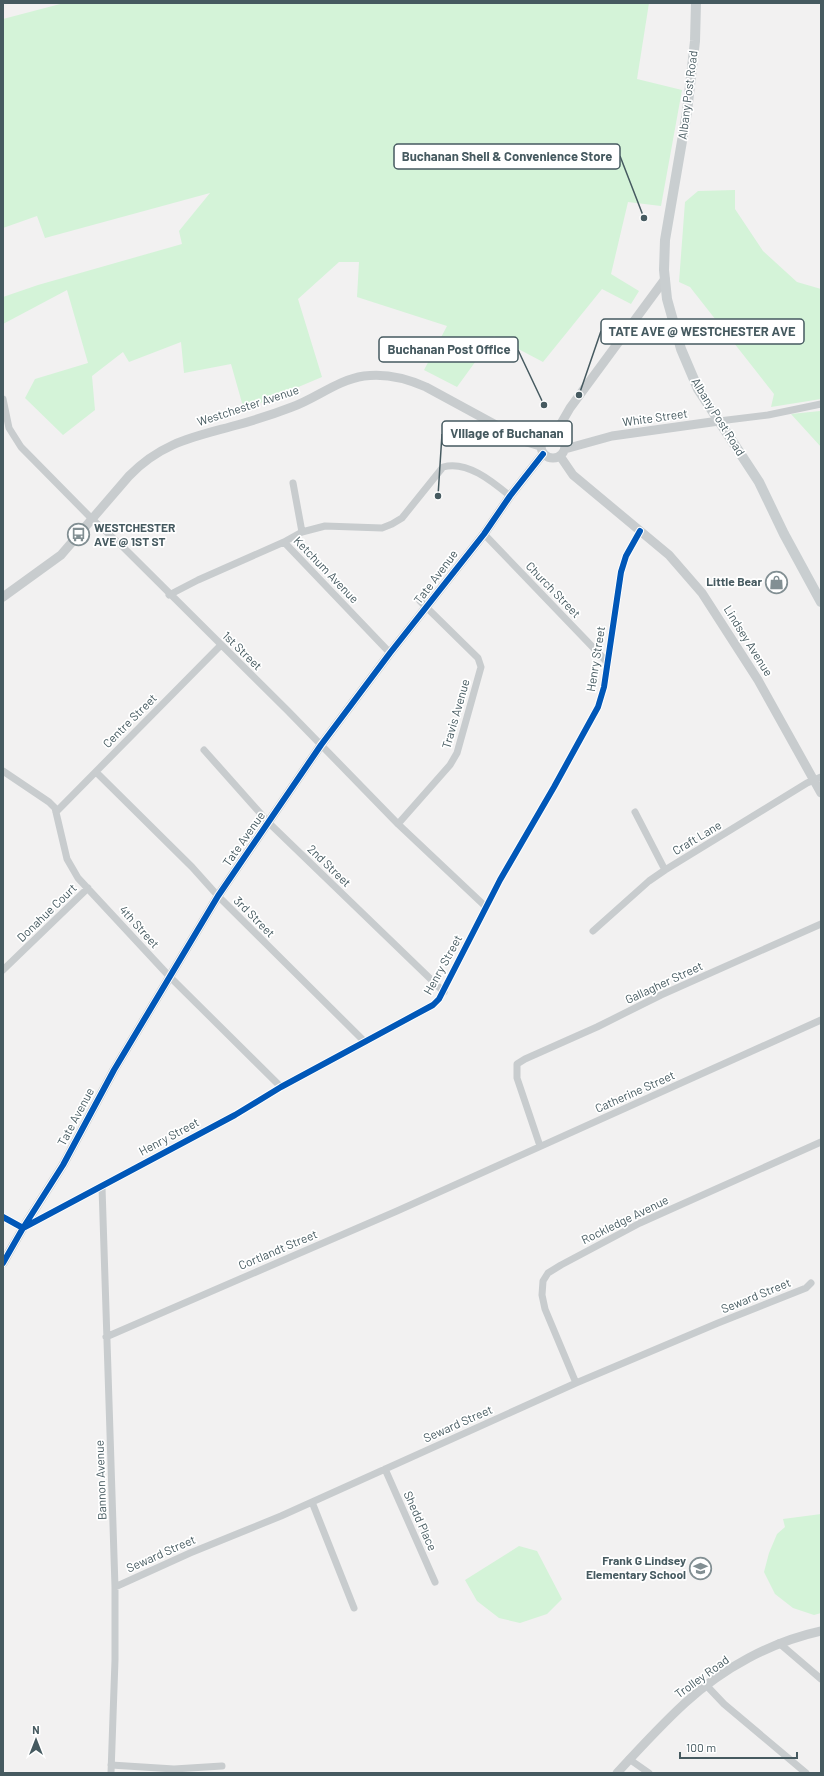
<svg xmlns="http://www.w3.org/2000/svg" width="824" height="1776" viewBox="0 0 824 1776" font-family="Barlow,sans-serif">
  <rect width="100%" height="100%" fill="#f2f1f1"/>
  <!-- green -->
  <path fill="#d4f3d8" d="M64,3H649L637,79L682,90L661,206L628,202L611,274L639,291L631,304L602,289L543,362L494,336L457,387L424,370L447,326L357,297L359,262H339L298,299L322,377L244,410L231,364L184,373L181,342L129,362L123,352L92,376L95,410L63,435L25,398L35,379L88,363L67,290L3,324V297L38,285L182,244L179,231L210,193L45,238L37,216L3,228V19Z
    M735,190V209L763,251L797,282L821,289V399L771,407L774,394L690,287L679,282L685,202L698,191Z
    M820,411L821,416V447L791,414Z
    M821,1514V1613L814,1615L793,1608L775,1594L764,1572L769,1553L777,1534L785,1527L783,1519Z
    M519,1546L537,1551L562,1599L547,1614L520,1623L499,1618L477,1601L465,1580Z"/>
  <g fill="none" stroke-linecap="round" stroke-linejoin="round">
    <!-- minor -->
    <path stroke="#c8ccce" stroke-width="7" d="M3,399L9,428L21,447L92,519L122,546L288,711L398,824L486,907
      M719,421L768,415L821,404
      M293,483L302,532
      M484,534L607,662
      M284,542L302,532L325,526L382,528L392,524L402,518L443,467C467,460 493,482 510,496
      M169,595L198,580L284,542L390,653
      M204,750L269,823L444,992
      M3,771L49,802L55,808L67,859L78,878L169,976L281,1087
      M96,772L192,867L218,896L365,1042
      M56,812L220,646
      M635,812L665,870
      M398,824L450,765L457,753L481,667L478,658L420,601
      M593,931L649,881L665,870L807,783L821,777
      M3,970L88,888
      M540,1146L517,1078V1064L525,1059L597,1027L661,995L821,924
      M102,1187L115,1587V1660L111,1773
      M3,1217L23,1228L235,1115L281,1087L433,1005L439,999L500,880L554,787L598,707L604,687L621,572L626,556L640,531
      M106,1337L397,1211L821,1020
      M576,1383L545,1309L542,1295L543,1281L548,1273L561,1265L640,1223L821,1142
      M385,1469L435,1582
      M312,1502L354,1608
      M115,1587L190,1553L281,1516L576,1383L718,1323L806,1288L811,1283
      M779,1643L821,1679
      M706,1685L724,1704L806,1773
      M629,1759L649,1773
      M111,1765L174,1769L222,1766"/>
    <!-- tertiary -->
    <path stroke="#c8ccce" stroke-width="9" d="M541 446a12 12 0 1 1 24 0a12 12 0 1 1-24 0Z
      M555,434L570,408L665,279
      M565,449L612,436L719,421
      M560,456L573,475L669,555L702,593L758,680L821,793
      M3,597L61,555L129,476C162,442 194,437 237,425C255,420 274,414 292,407C317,398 337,380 364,376C386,373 406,378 426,387L527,442L540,446
      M3,1263L23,1228L63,1165L114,1070L218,896L321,745L390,653L484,534L510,496L543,454
      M617,1773C639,1749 661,1725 685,1703C723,1668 771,1642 821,1631"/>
    <!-- secondary -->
    <path stroke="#c9ced0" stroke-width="10" d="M696,3L695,41L687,112L665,240L664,270L667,299L681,349L698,389L759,482L784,534L821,602"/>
    <defs>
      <path id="cycleway" d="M3,1217L23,1228L235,1115L281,1087L433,1005L439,999L500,880L554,787L598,707L604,687L621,572L626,556L640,531
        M3,1263L23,1228L63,1165L114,1070L218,896L321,745L390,653L484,534L510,496L543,454"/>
    </defs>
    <!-- cycleway casing -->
    <use href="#cycleway" stroke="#fff" stroke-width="8"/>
    <!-- cycleway -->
    <use href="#cycleway" stroke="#0057b8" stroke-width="6"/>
  </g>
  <!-- icons -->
  <defs>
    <symbol id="bus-ring" viewBox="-11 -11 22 22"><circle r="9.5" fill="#fff" stroke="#828f93" stroke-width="1.5"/><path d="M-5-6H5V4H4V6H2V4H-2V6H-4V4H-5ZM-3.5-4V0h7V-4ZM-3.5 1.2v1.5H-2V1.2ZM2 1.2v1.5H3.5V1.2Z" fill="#828f93"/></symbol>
    <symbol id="shop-ring" viewBox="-11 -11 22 22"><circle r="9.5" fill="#fff" stroke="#828f93" stroke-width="1.5"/><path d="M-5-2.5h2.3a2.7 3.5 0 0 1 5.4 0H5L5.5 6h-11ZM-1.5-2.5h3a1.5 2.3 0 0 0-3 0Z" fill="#828f93"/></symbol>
    <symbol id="school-ring" viewBox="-11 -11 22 22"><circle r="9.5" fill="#fff" stroke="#828f93" stroke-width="1.5"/><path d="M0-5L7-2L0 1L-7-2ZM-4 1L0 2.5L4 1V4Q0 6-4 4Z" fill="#828f93"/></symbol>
  </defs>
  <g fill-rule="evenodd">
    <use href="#bus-ring" x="66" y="522" width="25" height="25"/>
    <use href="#shop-ring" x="764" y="570" width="25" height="25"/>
    <use href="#school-ring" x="688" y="1556" width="25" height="25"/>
  </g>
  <g text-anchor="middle" stroke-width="3.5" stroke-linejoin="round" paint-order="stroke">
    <!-- street labels -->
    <g font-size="12" fill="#465a60" stroke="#fff">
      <text transform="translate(688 95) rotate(-83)" y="4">Albany Post Road</text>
      <text transform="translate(248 406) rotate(-18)" y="4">Westchester Avenue</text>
      <text transform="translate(718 417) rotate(58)" y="4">Albany Post Road</text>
      <text transform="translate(655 418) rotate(-8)" y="4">White Street</text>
      <text transform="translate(326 570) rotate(46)" y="4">Ketchum Avenue</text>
      <text transform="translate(436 577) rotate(-53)" y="4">Tate Avenue</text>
      <text transform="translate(553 590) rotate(46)" y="4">Church Street</text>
      <text transform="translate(748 641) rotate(58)" y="4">Lindsey Avenue</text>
      <text transform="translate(242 651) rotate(44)" y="4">1st Street</text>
      <text transform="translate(596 659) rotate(-81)" y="4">Henry Street</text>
      <text transform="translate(456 714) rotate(-74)" y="4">Travis Avenue</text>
      <text transform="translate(130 721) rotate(-45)" y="4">Centre Street</text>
      <text transform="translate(697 838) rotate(-31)" y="4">Craft Lane</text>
      <text transform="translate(244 839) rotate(-55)" y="4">Tate Avenue</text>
      <text transform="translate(329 866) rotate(44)" y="4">2nd Street</text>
      <text transform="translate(47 913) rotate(-44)" y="4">Donahue Court</text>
      <text transform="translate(254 917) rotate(45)" y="4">3rd Street</text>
      <text transform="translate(139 927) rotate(48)" y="4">4th Street</text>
      <text transform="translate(443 965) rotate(-61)" y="4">Henry Street</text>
      <text transform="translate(664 983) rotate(-25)" y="4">Gallagher Street</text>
      <text transform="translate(635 1092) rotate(-24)" y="4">Catherine Street</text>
      <text transform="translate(76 1117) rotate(-62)" y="4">Tate Avenue</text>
      <text transform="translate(169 1137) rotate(-28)" y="4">Henry Street</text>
      <text transform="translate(625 1220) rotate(-26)" y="4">Rockledge Avenue</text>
      <text transform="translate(278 1250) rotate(-23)" y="4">Cortlandt Street</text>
      <text transform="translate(756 1296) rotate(-22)" y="4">Seward Street</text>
      <text transform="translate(458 1424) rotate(-24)" y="4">Seward Street</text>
      <text transform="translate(101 1480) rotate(-92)" y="4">Bannon Avenue</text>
      <text transform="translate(420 1521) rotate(66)" y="4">Shedd Place</text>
      <text transform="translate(161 1554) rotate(-24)" y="4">Seward Street</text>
      <text transform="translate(702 1677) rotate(-36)" y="4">Trolley Road</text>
    </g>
    <!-- poi labels -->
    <g font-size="12" font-weight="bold" fill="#465a60" stroke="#fff" text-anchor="end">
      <text x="94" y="532" text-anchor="start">WESTCHESTER<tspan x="94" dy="14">AVE @ 1ST ST</tspan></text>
      <text x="762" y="586">Little Bear</text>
      <text x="686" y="1565">Frank G Lindsey<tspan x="686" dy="14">Elementary School</tspan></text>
    </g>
  </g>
  <!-- callouts -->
  <path fill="none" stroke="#465a60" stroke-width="1.5" d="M644 218L620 156M579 395L601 331M544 405L518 350M438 496L442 434"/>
  <g fill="#465a60" stroke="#fff" stroke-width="1.5">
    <circle cx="644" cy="218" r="4"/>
    <circle cx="579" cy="395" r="4"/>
    <circle cx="544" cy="405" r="4"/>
    <circle cx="438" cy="496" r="4"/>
  </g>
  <g fill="#fff" stroke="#465a60" stroke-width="1.5">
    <rect x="394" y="144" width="226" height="25" rx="4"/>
    <rect x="601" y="319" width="203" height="25" rx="4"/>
    <rect x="379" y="337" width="139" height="25" rx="4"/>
    <rect x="442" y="421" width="130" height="25" rx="4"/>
  </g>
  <g font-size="13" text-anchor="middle" font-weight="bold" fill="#465a60">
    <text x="507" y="161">Buchanan Shell &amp; Convenience Store</text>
    <text x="702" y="336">TATE AVE @ WESTCHESTER AVE</text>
    <text x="449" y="354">Buchanan Post Office</text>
    <text x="507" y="438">VIllage of Buchanan</text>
  </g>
  <!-- border -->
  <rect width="824" height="1776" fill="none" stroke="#465a60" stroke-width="8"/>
  <!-- north arrow -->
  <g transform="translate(36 1740)" stroke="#ffffff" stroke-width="3" paint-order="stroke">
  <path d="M0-3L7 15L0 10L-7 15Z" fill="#465a60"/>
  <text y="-6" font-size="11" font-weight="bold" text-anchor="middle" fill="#465a60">N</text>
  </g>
  <!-- scale -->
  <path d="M680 1752v6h117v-6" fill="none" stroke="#465a60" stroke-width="2"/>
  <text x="686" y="1752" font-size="12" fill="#465a60" stroke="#ffffff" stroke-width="3" paint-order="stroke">100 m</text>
</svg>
